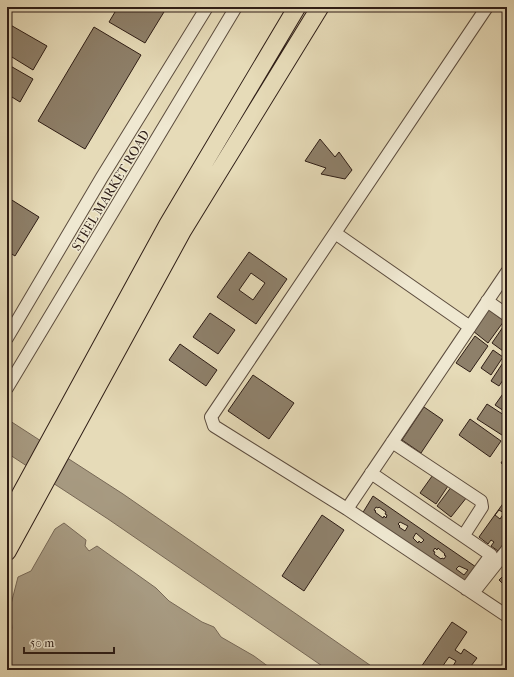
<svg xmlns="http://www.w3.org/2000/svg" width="514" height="677" viewBox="0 0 514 677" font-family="'IM FELL French Canon',serif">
  <rect width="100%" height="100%" fill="#e6dbb8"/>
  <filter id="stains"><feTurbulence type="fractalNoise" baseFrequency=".005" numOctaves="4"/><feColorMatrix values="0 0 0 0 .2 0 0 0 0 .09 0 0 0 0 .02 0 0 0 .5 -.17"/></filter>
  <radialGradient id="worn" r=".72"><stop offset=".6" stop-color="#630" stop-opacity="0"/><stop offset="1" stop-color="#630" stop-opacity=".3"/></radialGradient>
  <!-- water -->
  <path fill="#a79a81" stroke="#776856" d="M7,419L123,494L377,670H328L108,519L7,453Z
    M64,523L86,540L85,546L89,551L97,546L156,588L169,601L202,622L214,627L221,637L254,656L273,670H7V652L12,628L10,608L18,577L31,571L55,529Z"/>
  <!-- building -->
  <path fill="#8e806a" stroke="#2e1d16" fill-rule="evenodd" d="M118,7H167L145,43L109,22Z
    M7,23L47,46L33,70L7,54Z
    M94,27L141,55L85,149L38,121Z
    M7,64L33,79L20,102L7,94Z
    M320,139L335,157L339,152L352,170L345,179L321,174L326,168L305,161Z
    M7,197L39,217L15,256L7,251Z
    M249,252L287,279L256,324L217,297ZM251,273L265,283L253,300L239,290Z
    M488,309L504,321L488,343L473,331Z
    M210,313L235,330L218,354L193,337Z
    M505,324L507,325V345L503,351L492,343Z
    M475,336L488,346L470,372L456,363Z
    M180,344L217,370L206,386L169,360Z
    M493,350L503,357L491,375L481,368Z
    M506,358L507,359V374L499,386L491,381Z
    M253,375L294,403L269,439L228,411Z
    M507,388V413L495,405Z
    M487,404L507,417V434L505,437L477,419Z
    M424,407L443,420L421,453L402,440Z
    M470,419L501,441L490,457L459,435Z
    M507,454V467L501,463Z
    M435,472L450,483L436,504L420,493Z
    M452,486L467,497L451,517L437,506Z
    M373,496L476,567L464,585L362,514ZM376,507L378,508L379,507L386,512L385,514L387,515L386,518L384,516L383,518L375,512L376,511L374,510ZM400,522L408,526L405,531L399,527L400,526L398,524ZM416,533L424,540L421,543L419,541L418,543L413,538ZM435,548L437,550L438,548L445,554L444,555L446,556L444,559L442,558L441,559L434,554L435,552L433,551ZM459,566L468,570L464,575L456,569Z
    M507,498V539L498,551L491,546L494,542L491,540L488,544L479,537ZM499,510L504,513L500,519L495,515Z
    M322,515L344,530L304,591L282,576Z
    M507,572V588L499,580Z
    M452,622L467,632L455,650L461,654L464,649L477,658L468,670H459L453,666L456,661L449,657L440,670H426L421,667Z"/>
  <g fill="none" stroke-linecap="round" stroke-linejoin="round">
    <defs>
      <path id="minor" d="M487,7L211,417L214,426L347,509L507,616
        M335,233L470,327
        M487,301L507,315
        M7,338L102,177L207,7
        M7,388L236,7
        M392,442L481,501L482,507L464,535
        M371,473L491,555L466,589
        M347,509L507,272
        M473,593L507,550"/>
      <path id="highway" d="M7,519L168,224L297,7
        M7,552L183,230L320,7"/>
    </defs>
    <!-- minor casing -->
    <use href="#minor" stroke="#5c4c3e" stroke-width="14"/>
    <!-- highway casing -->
    <use href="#highway" stroke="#2e1d16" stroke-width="19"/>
    <!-- minor -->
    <use href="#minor" stroke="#efe8d1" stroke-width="12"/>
    <!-- highway -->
    <use href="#highway" stroke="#e6dbb8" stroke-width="17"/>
  </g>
  <g text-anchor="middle" stroke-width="3" stroke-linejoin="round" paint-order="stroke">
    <!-- street labels -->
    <g font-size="13" fill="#2e1d16" stroke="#efe8d1">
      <text transform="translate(110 190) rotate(-59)" y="5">STEEL MARKET ROAD</text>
    </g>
  </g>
  <!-- margin -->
  <rect width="514" height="677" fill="none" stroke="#e6dbb8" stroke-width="24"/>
  <rect x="8" y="8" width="498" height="661" fill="none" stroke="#2e1d16" stroke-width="2"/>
  <rect x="12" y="12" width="490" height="653" fill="none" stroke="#2e1d16"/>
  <!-- scale -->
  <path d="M24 647v6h90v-6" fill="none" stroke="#2e1d16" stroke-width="2"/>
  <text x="30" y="647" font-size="12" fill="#2e1d16" stroke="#efe8d1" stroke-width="3" paint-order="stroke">50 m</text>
  <rect width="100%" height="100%" filter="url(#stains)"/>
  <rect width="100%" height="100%" fill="url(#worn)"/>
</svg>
